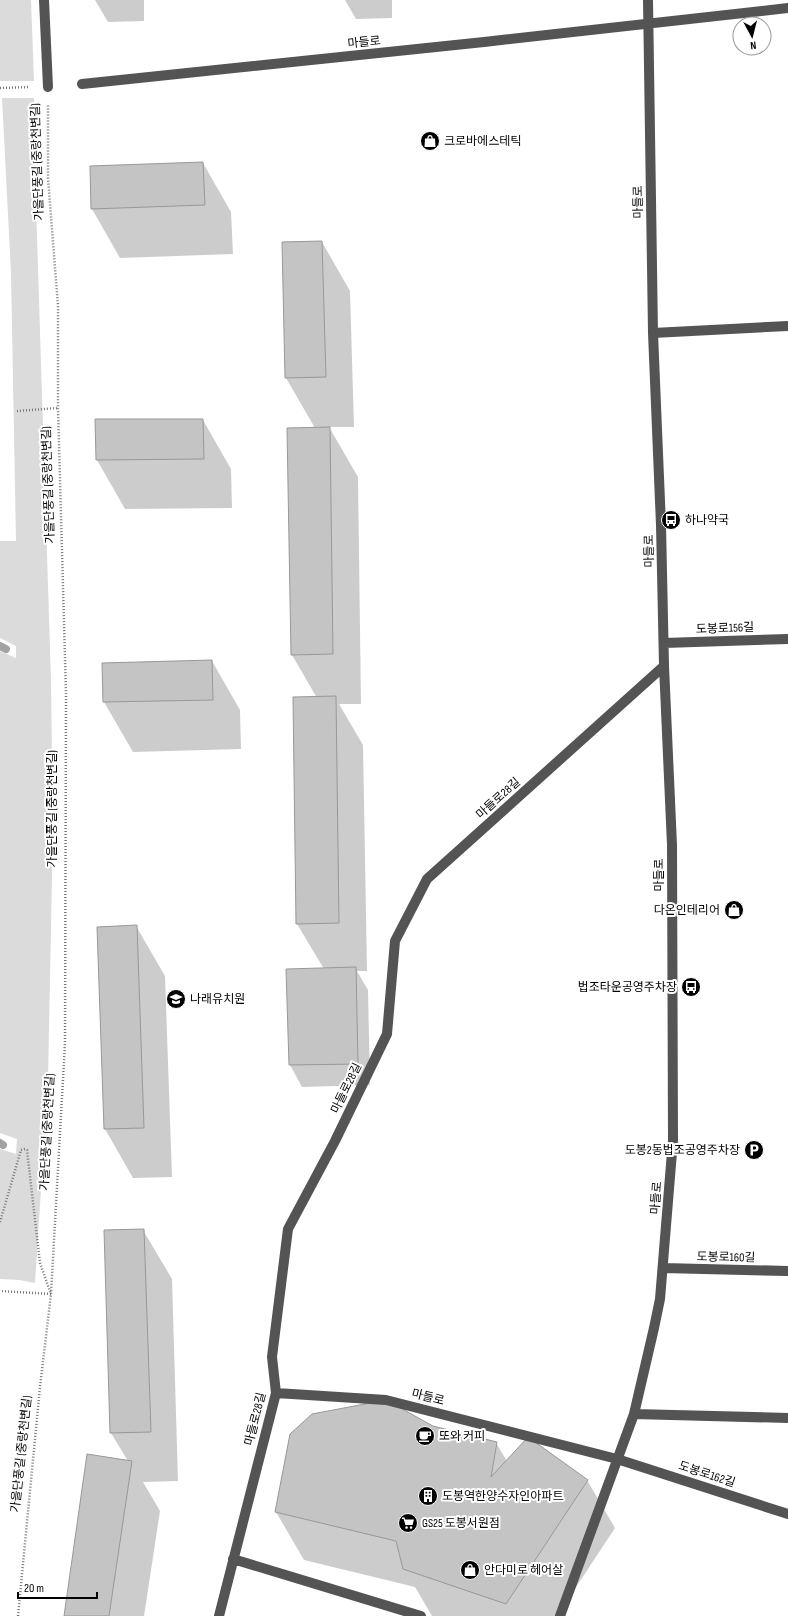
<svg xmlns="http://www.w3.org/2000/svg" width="788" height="1616" viewBox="0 0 788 1616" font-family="'Sofia Sans Condensed','Noto Sans KR',sans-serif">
  <rect width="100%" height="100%" fill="#fff"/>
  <!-- green -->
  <path fill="#dbdbdb" d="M0,0H31L34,81H0Z
    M2,98H34L36,204L51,681L53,828L48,1080L35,1283L19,1280L0,1279V1149L16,1154L17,1139L0,1133V651L16,658V646L0,638V541H16L11,273Z"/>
  <!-- shadow -->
  <path fill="#0003" d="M95,0H144V21L108,22Z
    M345,0H392V18L356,19Z
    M203,163L231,212L233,254L120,258L92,209Z
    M322,242L350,291L354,427H329L358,477L361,704H339L363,745L367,971H357L368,990L370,1085L302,1087L290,1065L324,969L297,924L317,698L292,655L315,428L286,378L283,243Z
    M203,420L231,469L232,508L125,509L97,460Z
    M212,661L240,710L241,749L133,752L104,702L103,663Z
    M136,926L165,976L172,1177L133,1178L105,1129Z
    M143,1230L172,1279L178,1481L143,1482L160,1511L144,1616H65L128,1461L111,1433Z
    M496,1443L507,1461L587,1480L615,1528L557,1616H432L415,1587L304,1560L276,1512Z"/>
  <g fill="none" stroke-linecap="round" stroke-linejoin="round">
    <!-- stream -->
    <path stroke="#a2a2a2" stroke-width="8" d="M0,646L6,649
      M0,1143L3,1145"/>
  </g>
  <!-- building -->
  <path fill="#c4c4c4" stroke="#989898" d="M203,162L205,205L91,209L90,166Z
    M322,241L326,377L285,378L282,242Z
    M95,419H203L204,459L96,460Z
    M330,427L333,654L291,655L287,428Z
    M212,660L213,700L103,702L102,663Z
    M336,696L339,923L296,924L293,697Z
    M137,925L144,1128L104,1129L97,927Z
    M356,967L358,1064L289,1065L286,969Z
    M144,1229L151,1432L110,1433L104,1230Z
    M386,1400L433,1426L497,1442L491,1477L528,1437L588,1480L506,1604L403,1569L396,1541L275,1512L290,1434L312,1414Z
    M87,1454L132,1461L109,1616H64Z"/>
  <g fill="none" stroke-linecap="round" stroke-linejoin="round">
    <!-- path -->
    <path stroke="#767676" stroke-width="2.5" stroke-dasharray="1 2" stroke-linecap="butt" d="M0,88L30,87
      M17,411L58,408
      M0,1222L21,1150L25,1149L27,1150L40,1263L51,1294L0,1291
      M18,1616L40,1387L51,1294L65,1043L66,694L58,408V306L48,178V105"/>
    <!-- minor -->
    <path stroke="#545454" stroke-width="10" d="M44,0L48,87
      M82,84L484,42L788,8
      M653,333L788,326
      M664,643L788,639
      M663,1268L788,1271
      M276,1393L386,1400L617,1459L788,1514
      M634,1414L788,1418
      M233,1559L421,1616
      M219,1616L276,1393L272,1357L288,1229L335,1141L387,1034L395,941L427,879L664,666
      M560,1616L634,1414L654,1328L660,1299L673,1140L672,845L664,666L661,525L653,333L648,0"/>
  </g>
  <!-- icons -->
  <defs>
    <symbol id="shop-disc" viewBox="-11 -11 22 22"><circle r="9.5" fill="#000" stroke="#fff"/><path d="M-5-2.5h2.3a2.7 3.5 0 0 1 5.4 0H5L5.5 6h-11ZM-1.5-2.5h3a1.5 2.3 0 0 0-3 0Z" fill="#fff"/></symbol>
    <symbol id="bus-disc" viewBox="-11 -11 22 22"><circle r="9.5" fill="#000" stroke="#fff"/><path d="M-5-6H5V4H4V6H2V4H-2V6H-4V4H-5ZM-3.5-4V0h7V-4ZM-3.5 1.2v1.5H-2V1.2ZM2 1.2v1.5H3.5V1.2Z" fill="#fff"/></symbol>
    <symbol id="school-disc" viewBox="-11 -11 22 22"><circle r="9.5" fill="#000" stroke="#fff"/><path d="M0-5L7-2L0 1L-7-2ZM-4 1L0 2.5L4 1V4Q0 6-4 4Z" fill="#fff"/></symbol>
    <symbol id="parking-disc" viewBox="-11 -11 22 22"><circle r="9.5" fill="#000" stroke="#fff"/><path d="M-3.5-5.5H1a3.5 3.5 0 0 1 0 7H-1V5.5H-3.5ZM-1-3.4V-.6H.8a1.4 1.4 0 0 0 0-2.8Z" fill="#fff"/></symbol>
    <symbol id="cafe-disc" viewBox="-11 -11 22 22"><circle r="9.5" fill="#000" stroke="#fff"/><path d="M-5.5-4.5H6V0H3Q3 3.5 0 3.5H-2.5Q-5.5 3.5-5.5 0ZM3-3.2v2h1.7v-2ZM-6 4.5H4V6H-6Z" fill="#fff"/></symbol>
    <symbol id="building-disc" viewBox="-11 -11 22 22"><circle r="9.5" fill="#000" stroke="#fff"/><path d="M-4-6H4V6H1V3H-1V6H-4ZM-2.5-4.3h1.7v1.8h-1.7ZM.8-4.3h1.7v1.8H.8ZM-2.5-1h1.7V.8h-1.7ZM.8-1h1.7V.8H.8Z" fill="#fff"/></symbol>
    <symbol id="supermarket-disc" viewBox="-11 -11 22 22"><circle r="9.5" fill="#000" stroke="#fff"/><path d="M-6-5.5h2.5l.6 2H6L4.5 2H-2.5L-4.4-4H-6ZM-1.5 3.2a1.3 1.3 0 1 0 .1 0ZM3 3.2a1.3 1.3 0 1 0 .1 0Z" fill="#fff"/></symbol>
  </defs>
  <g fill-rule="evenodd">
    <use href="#shop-disc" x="419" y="130" width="22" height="22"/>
    <use href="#bus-disc" x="660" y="509" width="22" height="22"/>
    <use href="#shop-disc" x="723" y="899" width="22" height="22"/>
    <use href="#bus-disc" x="680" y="976" width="22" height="22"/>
    <use href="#school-disc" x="165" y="988" width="22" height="22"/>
    <use href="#parking-disc" x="743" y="1139" width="22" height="22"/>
    <use href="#cafe-disc" x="414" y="1425" width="22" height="22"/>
    <use href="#building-disc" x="417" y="1485" width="22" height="22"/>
    <use href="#supermarket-disc" x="397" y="1512" width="22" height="22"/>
    <use href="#shop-disc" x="459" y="1559" width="22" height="22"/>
  </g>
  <g text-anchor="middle" stroke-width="4" stroke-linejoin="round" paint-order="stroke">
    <!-- street labels -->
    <g font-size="12" fill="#000" stroke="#fff">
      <text transform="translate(364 42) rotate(-6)" y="4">마들로</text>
      <text transform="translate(37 162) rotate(-92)" y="4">가을단풍길 (중랑천변길)</text>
      <text transform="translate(638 202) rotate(-91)" y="4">마들로</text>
      <text transform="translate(48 485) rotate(-92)" y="4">가을단풍길 (중랑천변길)</text>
      <text transform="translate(649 551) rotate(-91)" y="4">마들로</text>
      <text transform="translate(725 628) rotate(-2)" y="4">도봉로156길</text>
      <text transform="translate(498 798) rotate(-42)" y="4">마들로28길</text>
      <text transform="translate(52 809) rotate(-90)" y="4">가을단풍길 (중랑천변길)</text>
      <text transform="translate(659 875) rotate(-90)" y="4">마들로</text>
      <text transform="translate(346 1088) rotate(-64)" y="4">마들로28길</text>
      <text transform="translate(47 1132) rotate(-87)" y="4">가을단풍길 (중랑천변길)</text>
      <text transform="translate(656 1198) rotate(-86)" y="4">마들로</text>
      <text transform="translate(726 1257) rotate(1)" y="4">도봉로160길</text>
      <text transform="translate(428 1397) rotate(14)" y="4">마들로</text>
      <text transform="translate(255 1419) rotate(-76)" y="4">마들로28길</text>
      <text transform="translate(21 1454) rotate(-84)" y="4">가을단풍길 (중랑천변길)</text>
      <text transform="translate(707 1474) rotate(18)" y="4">도봉로162길</text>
    </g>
    <!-- poi labels -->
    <g font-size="12" fill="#000" stroke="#fff" text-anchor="start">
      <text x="444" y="145">크로바에스테틱</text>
      <text x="685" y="524">하나약국</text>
      <text x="720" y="914" text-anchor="end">다온인테리어</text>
      <text x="677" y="991" text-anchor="end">법조타운공영주차장</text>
      <text x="190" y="1003">나래유치원</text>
      <text x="740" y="1154" text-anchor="end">도봉2동법조공영주차장</text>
      <text x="439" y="1440">또와 커피</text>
      <text x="442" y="1500">도봉역한양수자인아파트</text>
      <text x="422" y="1527">GS25 도봉서원점</text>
      <text x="484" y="1574">안다미로 헤어살</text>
    </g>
  </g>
  <!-- north arrow -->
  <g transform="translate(752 36) rotate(173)"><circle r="19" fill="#ffffff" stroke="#999999"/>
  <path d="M0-3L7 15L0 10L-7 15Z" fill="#000000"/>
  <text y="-6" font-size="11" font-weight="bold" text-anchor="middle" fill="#000000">N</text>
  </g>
  <!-- scale -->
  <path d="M18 1592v6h79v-6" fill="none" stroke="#000000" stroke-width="2"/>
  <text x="24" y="1592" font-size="12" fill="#000000" stroke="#ffffff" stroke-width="3" paint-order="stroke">20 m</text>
</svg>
